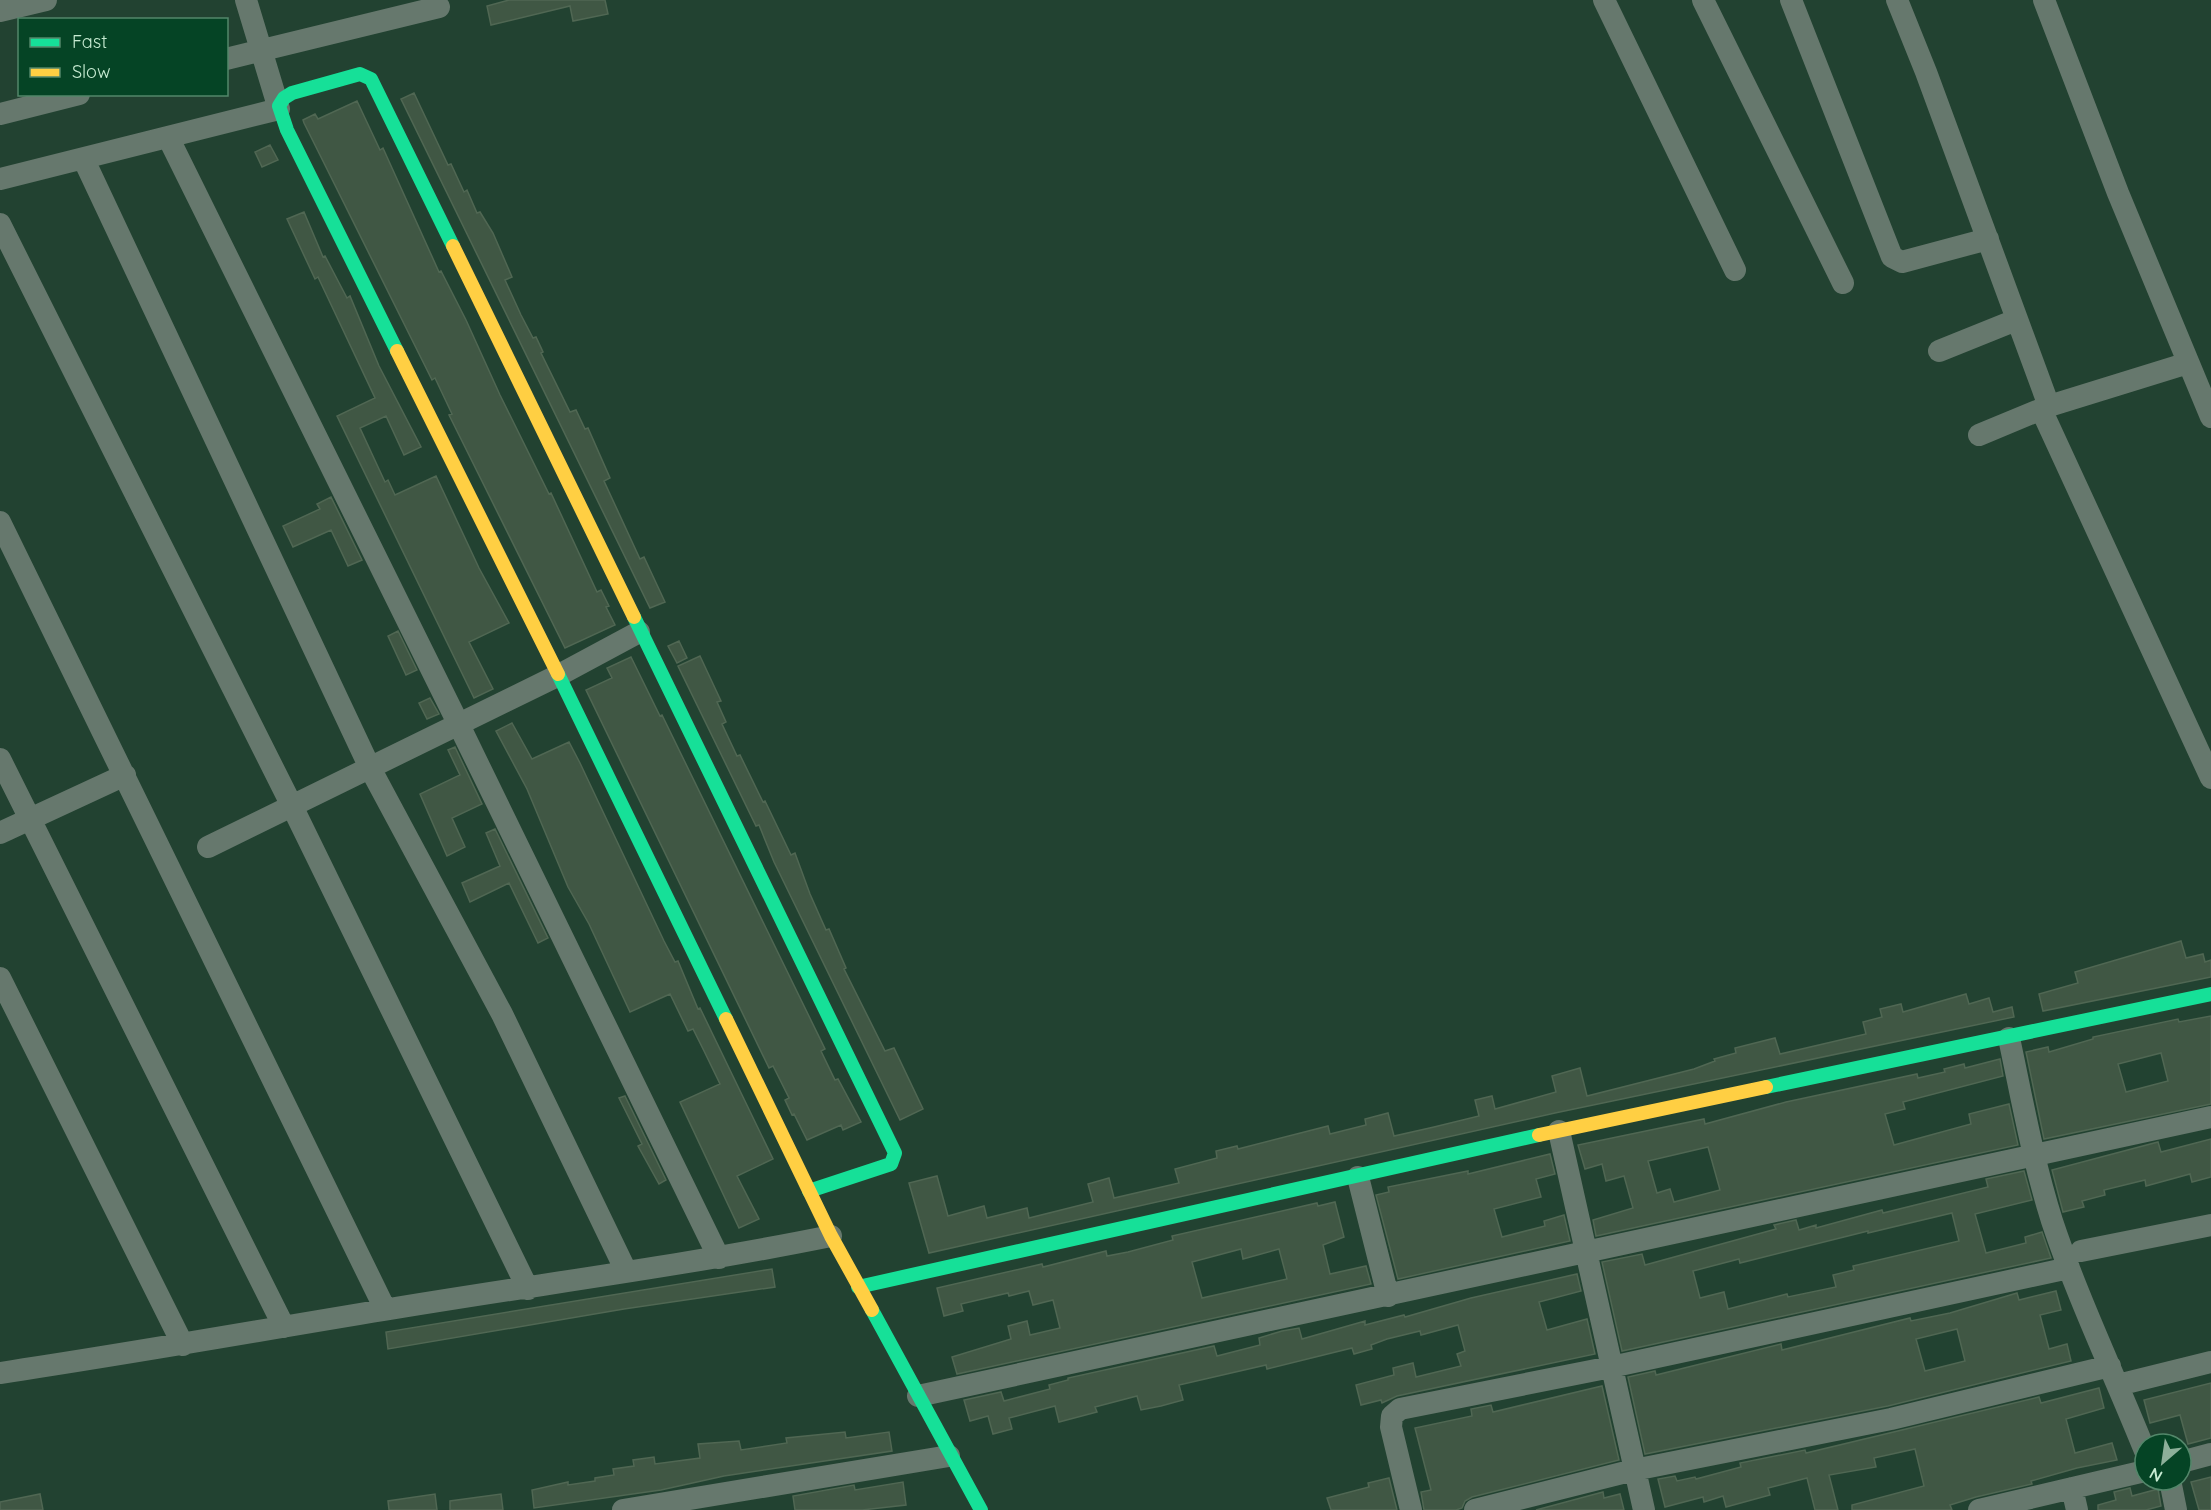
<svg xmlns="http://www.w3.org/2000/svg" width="2211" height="1510" viewBox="0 0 2211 1510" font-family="Quicksand,sans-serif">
  <rect width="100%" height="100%" fill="#224231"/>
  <!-- building -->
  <path fill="#405744" stroke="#506753" stroke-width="1.5" fill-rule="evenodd" d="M509,0H605L608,14L573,21L570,6L491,25L487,6Z
    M414,93L448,165L451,164L464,192L467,190L477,213L480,212L493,233L512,277L505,280L521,315L533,338L536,337L543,352L541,353L570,412L576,410L585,429L588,428L610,478L604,481L640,559L644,557L665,602L650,608L401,99Z
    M357,101L380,150L383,148L439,272L441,271L466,320L500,395L549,494L551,493L597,592L601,590L609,606L606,607L615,625L565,648L449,415L452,414L435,378L432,380L304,123L303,120L315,114L318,119Z
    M270,145L278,160L262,167L255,152Z
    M304,212L323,257L325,256L347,298L350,296L379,366L421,447L404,455L386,416L360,428L385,482L388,480L395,495L436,476L479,568L509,623L469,642L493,689L474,698L337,416L375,398L318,277L315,279L287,219Z
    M331,497L362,560L348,566L331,530L293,547L283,526L320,509L317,504Z
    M398,631L417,670L406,675L388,636Z
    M679,641L687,658L677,663L668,646Z
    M700,656L721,701L717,702L726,722L722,724L737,756L740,755L763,802L765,801L791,855L795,853L810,894L826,930L829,929L846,968L844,969L885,1051L894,1048L923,1109L900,1120L774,862L759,825L756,826L678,666Z
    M631,657L660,716L662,715L825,1049L821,1051L835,1080L838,1079L861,1122L843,1130L841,1125L807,1140L794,1114L792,1115L785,1100L789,1098L773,1066L769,1068L586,690L612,678L607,668Z
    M430,698L439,714L427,719L419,703Z
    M512,723L532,759L569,742L580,763L664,941L675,962L678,961L698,1009L700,1008L773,1159L737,1176L759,1219L739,1228L680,1102L720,1084L704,1051L693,1029L688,1031L670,994L630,1012L589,924L568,887L527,789L496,731Z
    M455,747L482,804L452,818L465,847L447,856L420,794L460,775L448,750Z
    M495,829L548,938L538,943L509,883L470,902L462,883L500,866L486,833Z
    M2181,941L2186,958L2203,954L2205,962L2211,960V977L2043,1011L2039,994L2078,983L2075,972Z
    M1966,994L1969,1004L1989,998L1993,1012L2012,1007L2014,1017L1555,1113L929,1253L909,1183L937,1176L948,1216L984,1206L987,1218L1027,1208L1029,1218L1093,1202L1088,1184L1109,1178L1114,1198L1179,1183L1175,1169L1217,1158L1216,1151L1237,1146L1238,1149L1328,1126L1330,1134L1366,1125L1365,1119L1388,1113L1394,1136L1434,1127L1479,1116L1475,1100L1492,1096L1495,1109L1556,1092L1552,1076L1580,1068L1587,1096L1694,1069L1715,1061L1714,1059L1736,1053L1735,1048L1775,1038L1780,1054L1866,1034L1863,1022L1882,1017L1880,1009L1901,1004L1903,1012Z
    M2211,1016V1104L2044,1139L2026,1052L2048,1047L2049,1052L2093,1039V1037L2178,1019L2179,1022ZM2161,1053L2168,1081L2126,1092L2118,1064Z
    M2000,1059L2003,1076L1903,1102L1905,1109L1885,1114L1894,1145L1971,1124L1969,1114L2009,1104L2018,1145L1596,1236L1593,1220L1633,1208L1624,1176L1606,1181L1602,1164L1585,1169L1578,1145L1704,1119L1705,1124L1786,1102L1917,1074L1918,1078L1945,1072L1944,1069L1964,1064L1965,1068ZM1708,1147L1720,1190L1674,1202L1670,1189L1657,1193L1648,1161Z
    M625,1096L666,1180L659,1184L638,1146L642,1144L619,1098Z
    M2211,1139V1177L2192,1182L2190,1174L2146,1186L2145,1180L2104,1190L2105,1195L2082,1201L2084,1207L2063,1212L2052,1170L2158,1142L2161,1152Z
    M1550,1154L1555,1174L1536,1179L1541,1197L1494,1209L1502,1237L1545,1226L1544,1221L1564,1215L1570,1241L1398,1279L1376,1195L1389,1192L1388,1187L1468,1171V1174Z
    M2024,1171L2032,1200L1975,1214L1986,1253L2026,1243L2025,1237L2042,1232L2051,1258L1622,1351L1602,1262L1642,1254L1645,1265L1776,1229L1774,1225L1796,1220L1799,1230L1816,1225V1228L1882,1210L1883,1213L1988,1187L1986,1179ZM1952,1213L1959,1241L1853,1266L1854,1270L1833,1275L1836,1287L1788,1297L1787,1294L1728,1309L1724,1292L1700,1298L1693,1271L1739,1259L1740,1263L1868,1231V1233Z
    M1335,1202L1344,1237L1323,1245L1330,1274L1366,1266L1371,1284L957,1374L952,1357L1011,1339L1008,1326L1027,1321L1030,1335L1060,1328L1053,1300L1033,1305L1029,1291L1009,1296L1008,1293L961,1304L963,1311L944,1316L937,1288L1042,1264L1043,1267L1106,1251L1107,1256L1128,1252L1173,1240L1172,1236L1317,1203L1318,1206ZM1241,1249L1243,1259L1279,1249L1287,1279L1202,1298L1192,1262Z
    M772,1269L775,1287L624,1309L388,1349L386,1332Z
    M1577,1274L1581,1291L1539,1302L1547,1330L1587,1319L1595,1354L1397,1396L1382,1403L1381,1400L1361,1405L1356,1385L1394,1375L1393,1368L1413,1363L1416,1377L1461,1366L1457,1354L1465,1351L1458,1325L1421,1335L1420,1331L1387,1339L1371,1345L1372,1349L1354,1354L1352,1348L1267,1369L1266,1365L1179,1385L1183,1400L1161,1406L1141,1410L1137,1396L1095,1407L1097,1412L1059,1422L1055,1406L1009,1418L1012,1429L993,1434L988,1416L970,1421L964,1400L1001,1392L1004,1401L1050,1389L1049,1385L1068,1380V1378L1214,1346L1217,1356L1260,1345L1259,1338L1282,1331L1299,1328L1302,1339L1365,1321V1325L1404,1315L1405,1317L1471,1298Z
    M2056,1291L2061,1310L2040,1315L2049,1349L2067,1344L2071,1361L1888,1406L1645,1454L1628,1377L1655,1371L1656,1375L1781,1344L1782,1350L1910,1318L1911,1321L1950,1313L2017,1293L2019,1300ZM1957,1329L1965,1361L1925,1371L1916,1339Z
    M2211,1383V1438L2188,1444L2180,1415L2150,1423L2144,1400Z
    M1602,1386L1619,1460L1472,1497L1465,1501L1462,1508L1456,1510H1424L1421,1492L1431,1490L1415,1428L1472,1416L1471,1409L1491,1405L1493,1412Z
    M2099,1388L2104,1408L2066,1419L2075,1453L2112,1443L2117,1460L2077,1468L2031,1481L2032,1484L1976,1497L1950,1505L1952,1510H1852V1505L1924,1486L1915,1449L1874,1458L1876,1467L1829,1475L1838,1510H1815L1807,1478L1768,1488L1770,1495L1726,1507L1723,1496L1704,1502L1703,1497L1665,1507L1658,1479L1675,1476L1677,1481L1695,1477L1696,1479L1741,1467L1740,1463L1805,1450L1806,1453L2039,1397L2041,1403Z
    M845,1432L846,1438L889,1432L892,1451L724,1476L661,1490L534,1508L532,1490L568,1482V1485L595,1481V1478L614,1475L613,1469L634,1466L633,1460L654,1457L655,1464L700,1458L698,1444L739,1441L741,1450L787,1443L786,1438Z
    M2211,1477V1510H2199L2191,1482Z
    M1389,1478L1397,1510H1331L1327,1498L1369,1487L1368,1483Z
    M903,1482L906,1505L862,1510H795L793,1496L854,1485L855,1490Z
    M2130,1488L2132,1496L2158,1489L2161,1506L2146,1510H2098V1505L2116,1500L2114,1492Z
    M1603,1492L1604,1498L1620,1494L1624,1510H1536Z
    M40,1494L43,1510H0V1502Z
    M435,1494L437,1510H389L388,1501Z
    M501,1494L503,1510H450V1501Z"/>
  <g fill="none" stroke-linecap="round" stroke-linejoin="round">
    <!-- street -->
    <path stroke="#66786d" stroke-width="22" d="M1604,0L1735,270
      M1703,0L1843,283
      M1791,0L1892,257L1902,262L1988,239
      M1897,0L1926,72L2049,406L2188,363
      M2044,0L2118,193L2211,417
      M0,11L46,0
      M226,59L439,7
      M0,114L79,94
      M168,137L458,723L719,1258
      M84,160L370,768L502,1014L626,1271
      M0,179L279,109L246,0
      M0,224L291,804L528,1289
      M1939,351L2016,320
      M2041,409L2211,778
      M1979,435L2049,406
      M0,522L385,1309
      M0,759L284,1327
      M0,833L125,775
      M208,847L559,675L639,632
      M0,978L183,1345
      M2009,1038C2022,1099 2033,1161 2052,1221C2078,1299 2114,1374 2145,1451
      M1559,1131L1644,1510
      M1358,1177L1388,1296
      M2081,1251L2211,1225
      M0,1373C128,1354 256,1331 384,1310C533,1285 683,1266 831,1236
      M2118,1385L2211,1362
      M918,1396L2211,1117
      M2181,1462L2211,1454
      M2170,1480L2176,1510
      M2072,1488L2077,1510
      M623,1510L949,1456
      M1411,1510L1391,1427L1392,1416L1400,1409L1611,1367L2069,1268
      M1475,1510L1634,1470L1891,1419L2110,1366
      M1979,1510L2145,1471"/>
    <!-- fast -->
    <path stroke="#16e098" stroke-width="14" d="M397,351L287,130L279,106L284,98L292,93L360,74L371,79L453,246
      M634,617L895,1153L891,1164L809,1191
      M558,674L726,1019
      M1766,1087L2211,994
      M858,1287L1539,1135
      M872,1310L981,1510"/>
    <!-- slow -->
    <path stroke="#ffcf43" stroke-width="14" d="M453,246L634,617
      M397,351L558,674
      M726,1019L831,1236L872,1310
      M1539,1135L1766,1087"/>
  </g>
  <!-- legend -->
  <rect x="18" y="18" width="210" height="78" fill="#054425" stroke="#53876a" stroke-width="1.5"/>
  <rect x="30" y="38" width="30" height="9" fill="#16e098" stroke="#53876a" stroke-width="1.5"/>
  <text x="72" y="48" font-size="18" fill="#c7ebd2">Fast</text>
  <rect x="30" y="68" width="30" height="9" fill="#ffcf43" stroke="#53876a" stroke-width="1.5"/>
  <text x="72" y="78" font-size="18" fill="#c7ebd2">Slow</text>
  <!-- north arrow -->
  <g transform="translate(2163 1462) rotate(209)"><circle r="28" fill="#054425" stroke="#53876a" stroke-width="1.5"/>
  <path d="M0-4.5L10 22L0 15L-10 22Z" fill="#8db09a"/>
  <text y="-9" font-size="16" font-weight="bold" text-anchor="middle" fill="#c7ebd2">N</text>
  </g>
</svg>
